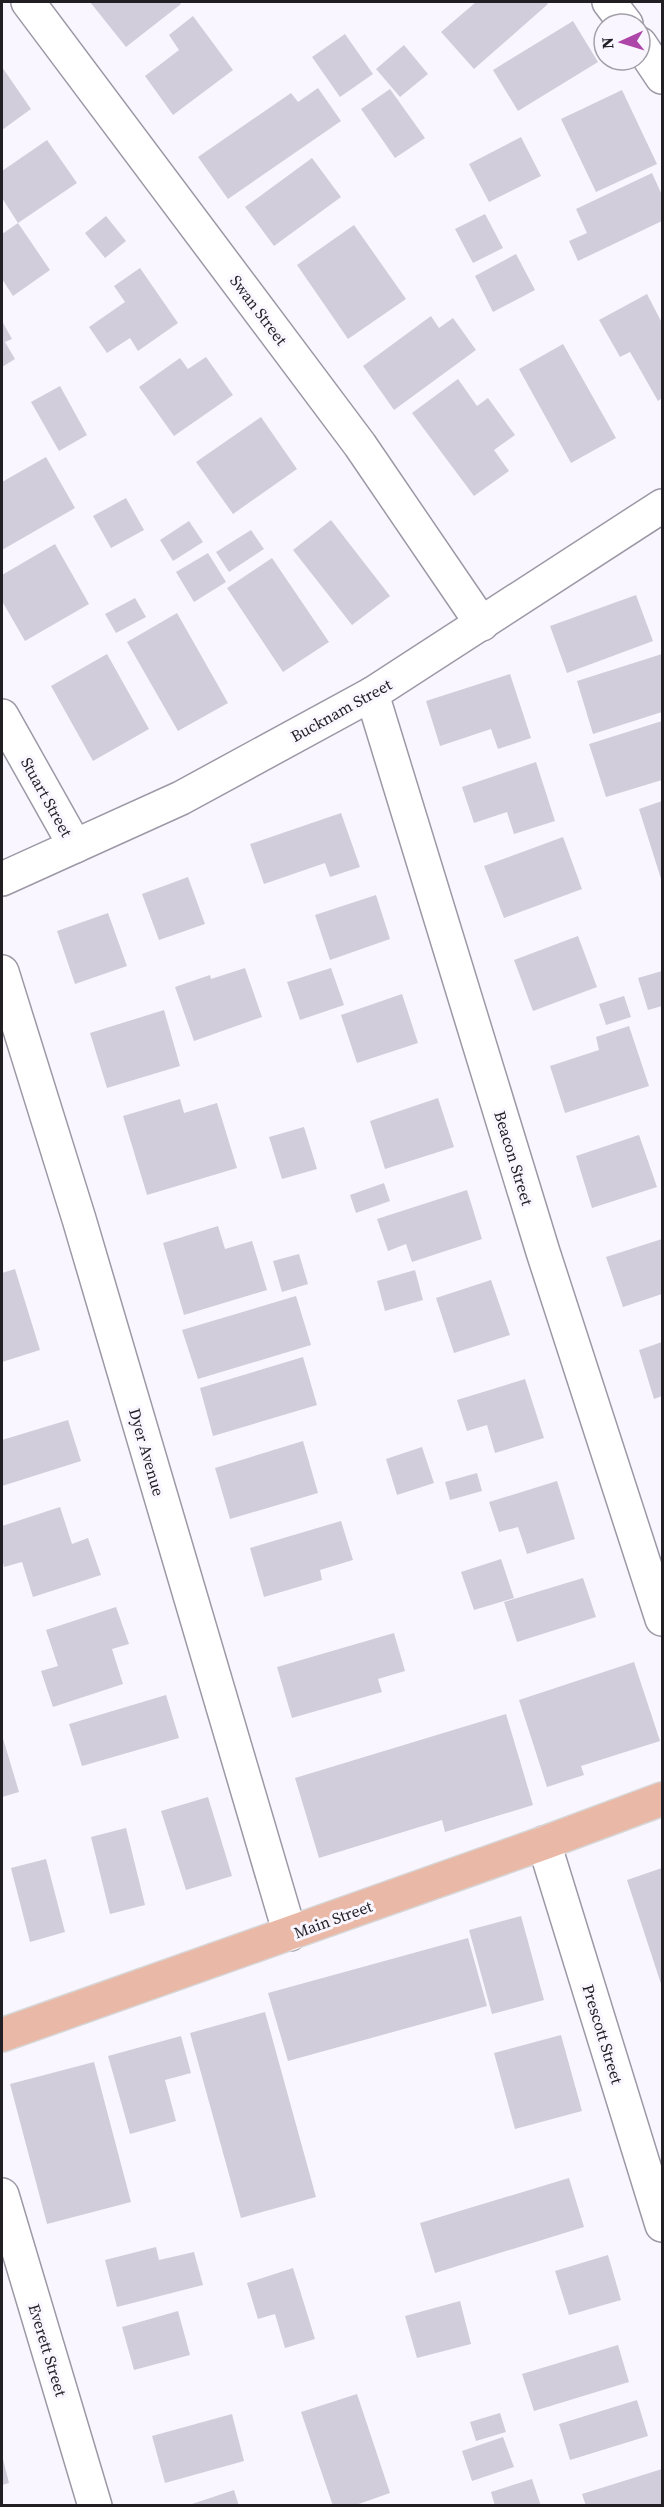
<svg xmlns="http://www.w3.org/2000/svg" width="664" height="2507" viewBox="0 0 664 2507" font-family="'Source Serif 4',serif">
  <rect width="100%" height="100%" fill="#f9f6ff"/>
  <!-- building -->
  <path fill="#d1cddb" d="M90,2H179L181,4L126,47Z
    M476,2H546L548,4L474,69L441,32Z
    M193,16L233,70L173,115L145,76L179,50L169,35Z
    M573,21L598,62L518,111L493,70Z
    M345,34L373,74L340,97L312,57Z
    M404,45L428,74L400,97L376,69Z
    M2,67L31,109L2,130Z
    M318,88L341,121L228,199L198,157L291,93L298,102Z
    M390,89L425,138L395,158L361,109Z
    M622,90L657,164L596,192L561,119Z
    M521,137L541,176L489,202L469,164Z
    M47,140L77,183L18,223L2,198V171Z
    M312,158L341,197L274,246L245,207Z
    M652,173L662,195V221L578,261L569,241L587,233L576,209Z
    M485,214L503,248L473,263L455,229Z
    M106,216L126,241L105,258L85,233Z
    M18,223L50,270L13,296L2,279V234Z
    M354,225L406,299L348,339L297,265Z
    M516,254L535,290L493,312L475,276Z
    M140,268L178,323L138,351L130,338L107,353L89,327L125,302L114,286Z
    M647,294L662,323V398L658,401L630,352L620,357L599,320Z
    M431,316L439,328L453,318L476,350L394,410L363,366Z
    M2,321L12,339L5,342L15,359L2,367Z
    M563,344L616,438L571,463L519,369Z
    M206,357L233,395L174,436L139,387L180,358L188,369Z
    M458,379L477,406L488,398L515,435L494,450L509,471L474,496L412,413Z
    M60,386L87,435L59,451L31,402Z
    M261,417L297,469L233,514L196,462Z
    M46,457L75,508L2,550V482Z
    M126,498L144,530L111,548L93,516Z
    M331,520L390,596L352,625L293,550Z
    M189,521L203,542L173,561L160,540Z
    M251,530L264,549L229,572L216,552Z
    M55,544L89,604L25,641L2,601V575Z
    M208,553L226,582L194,602L176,572Z
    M272,558L329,642L283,672L227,588Z
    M636,595L653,641L567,673L550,626Z
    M135,598L146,617L116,633L105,614Z
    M177,613L228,703L178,731L127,642Z
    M107,654L149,729L93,761L51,686Z
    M662,654V712L593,734L577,681Z
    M510,674L531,738L498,749L491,729L440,746L426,701Z
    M662,721V780L606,797L589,744Z
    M536,762L555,821L514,834L507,812L474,823L462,787Z
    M662,801V882L639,809Z
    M341,813L360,867L330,877L325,863L264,884L250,844Z
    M563,837L582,889L504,918L484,866Z
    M188,877L205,924L159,940L142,894Z
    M376,895L390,939L330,960L315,915Z
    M108,913L127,966L75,984L57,931Z
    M578,936L597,987L533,1011L514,960Z
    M245,968L262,1017L194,1041L175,987L210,975L211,979Z
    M331,968L344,1005L300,1020L287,982Z
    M662,971V1006L648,1010L638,978Z
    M402,994L418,1043L357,1063L341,1015Z
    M624,996L631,1017L606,1025L599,1004Z
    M164,1010L180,1066L107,1088L90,1033Z
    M629,1026L649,1086L565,1113L550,1066L599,1050L596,1037Z
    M438,1098L454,1147L385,1169L370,1121Z
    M180,1099L184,1113L217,1103L237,1168L147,1195L123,1116Z
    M304,1127L317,1169L282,1179L269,1137Z
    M639,1135L657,1187L592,1208L576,1156Z
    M384,1183L390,1201L356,1213L350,1195Z
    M467,1190L482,1239L412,1262L406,1244L388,1251L377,1219Z
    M218,1226L225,1249L252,1241L267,1290L184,1315L163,1243Z
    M662,1239V1294L623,1307L606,1257Z
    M299,1254L308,1284L282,1292L273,1261Z
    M15,1269L40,1350L2,1362V1273Z
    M415,1270L423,1300L385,1311L377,1281Z
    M491,1280L510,1335L454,1353L436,1298Z
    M296,1296L311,1345L198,1379L182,1330Z
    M662,1342V1396L654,1399L639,1350Z
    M303,1357L317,1405L213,1436L200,1388Z
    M525,1379L544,1438L495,1453L487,1425L467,1431L457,1400Z
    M68,1420L81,1461L2,1486V1440Z
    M303,1441L318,1493L230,1519L215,1468Z
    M422,1447L434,1483L397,1495L386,1459Z
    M477,1473L482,1491L450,1500L445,1482Z
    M557,1481L575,1539L527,1554L518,1527L499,1532L489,1502Z
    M60,1507L72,1544L88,1538L101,1575L33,1597L22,1562L4,1567L2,1559V1526Z
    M341,1521L353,1560L320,1570L322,1580L264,1597L250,1548Z
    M501,1559L514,1598L474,1610L461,1572Z
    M583,1578L596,1617L517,1642L504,1602Z
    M116,1607L129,1644L112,1649L123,1684L53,1707L41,1671L58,1666L46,1630Z
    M394,1633L405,1671L378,1679L382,1692L292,1718L277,1667Z
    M634,1662L660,1741L581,1766L584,1775L547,1787L519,1700Z
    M166,1695L179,1738L82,1766L69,1724Z
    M506,1714L533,1805L445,1832L442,1820L319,1858L295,1778Z
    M2,1735L19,1792L2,1797Z
    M208,1797L232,1876L186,1890L161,1811Z
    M126,1828L145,1905L110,1914L91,1837Z
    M46,1859L65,1932L30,1942L11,1868Z
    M662,1868V1987L627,1880Z
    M521,1916L544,2000L492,2014L469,1930Z
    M468,1938L487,2006L288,2061L268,1993Z
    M265,2012L316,2197L241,2218L190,2033Z
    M561,2035L582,2111L515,2129L494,2053Z
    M181,2036L191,2073L165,2080L176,2121L130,2134L108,2056Z
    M94,2062L131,2202L47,2224L10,2084Z
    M569,2178L584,2227L435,2273L420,2223Z
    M156,2247L159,2260L194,2252L203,2285L117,2307L105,2260Z
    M608,2255L621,2300L569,2315L555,2271Z
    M293,2268L315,2339L285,2348L275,2314L258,2319L247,2283Z
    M460,2301L471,2344L417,2358L405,2316Z
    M178,2311L190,2355L134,2370L122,2327Z
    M618,2345L629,2382L534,2411L522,2374Z
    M357,2394L390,2493L353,2506H333L301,2412Z
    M637,2400L648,2436L570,2460L559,2424Z
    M500,2413L506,2432L476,2441L470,2422Z
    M232,2414L244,2461L165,2483L152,2436Z
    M503,2437L514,2467L472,2481L462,2451Z
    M2,2455L9,2483L2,2485Z
    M662,2469V2506H586L582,2494Z
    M532,2479L541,2506H495L491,2492Z
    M234,2490L239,2506H189V2505Z"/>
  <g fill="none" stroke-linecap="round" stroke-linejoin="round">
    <defs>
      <path id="street" d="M28,2L360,445L482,624
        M609,2L626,24
        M640,44L662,77
        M372,694L543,1252L662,1619
        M2,716L75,846
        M2,972L79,1219L290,1934
        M2,2195L95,2506"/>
      <path id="secondary" d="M2,879L181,798L372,694L662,506
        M544,1843L662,2225"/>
      <path id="primary" d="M2,2035L544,1843L662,1799"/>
    </defs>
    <!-- street casing -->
    <use href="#street" stroke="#9d98a6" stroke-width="36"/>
    <!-- secondary casing -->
    <use href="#secondary" stroke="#9d98a6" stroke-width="36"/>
    <!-- primary casing -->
    <use href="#primary" stroke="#d7d7d8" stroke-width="36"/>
    <!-- street -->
    <use href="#street" stroke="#fff" stroke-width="33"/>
    <!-- secondary -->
    <use href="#secondary" stroke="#fff" stroke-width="33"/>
    <!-- primary -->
    <use href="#primary" stroke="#eab8a6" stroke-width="33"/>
  </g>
  <g text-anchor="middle" stroke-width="6" stroke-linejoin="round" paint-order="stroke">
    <!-- street labels -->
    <g font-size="16" fill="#211f24" stroke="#f9f6ff">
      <text transform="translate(259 310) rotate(53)" y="6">Swan Street</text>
      <text transform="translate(341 710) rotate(-29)" y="6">Bucknam Street</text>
      <text transform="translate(47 797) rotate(61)" y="6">Stuart Street</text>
      <text transform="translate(514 1158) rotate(73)" y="6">Beacon Street</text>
      <text transform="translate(147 1452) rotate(74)" y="6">Dyer Avenue</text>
      <text transform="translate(333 1919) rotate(-20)" y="6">Main Street</text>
      <text transform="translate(603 2034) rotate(73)" y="6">Prescott Street</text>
      <text transform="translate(48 2350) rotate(73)" y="6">Everett Street</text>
    </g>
  </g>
  <!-- border -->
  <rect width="664" height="2507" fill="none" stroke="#211f24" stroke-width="6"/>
  <!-- north arrow -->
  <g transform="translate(622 42) rotate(266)"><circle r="28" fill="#f9f6ff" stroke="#a3a0a7" stroke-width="1.5"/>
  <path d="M0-4.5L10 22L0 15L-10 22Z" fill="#ae46a9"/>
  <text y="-9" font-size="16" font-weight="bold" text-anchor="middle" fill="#211f24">N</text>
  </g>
</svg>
